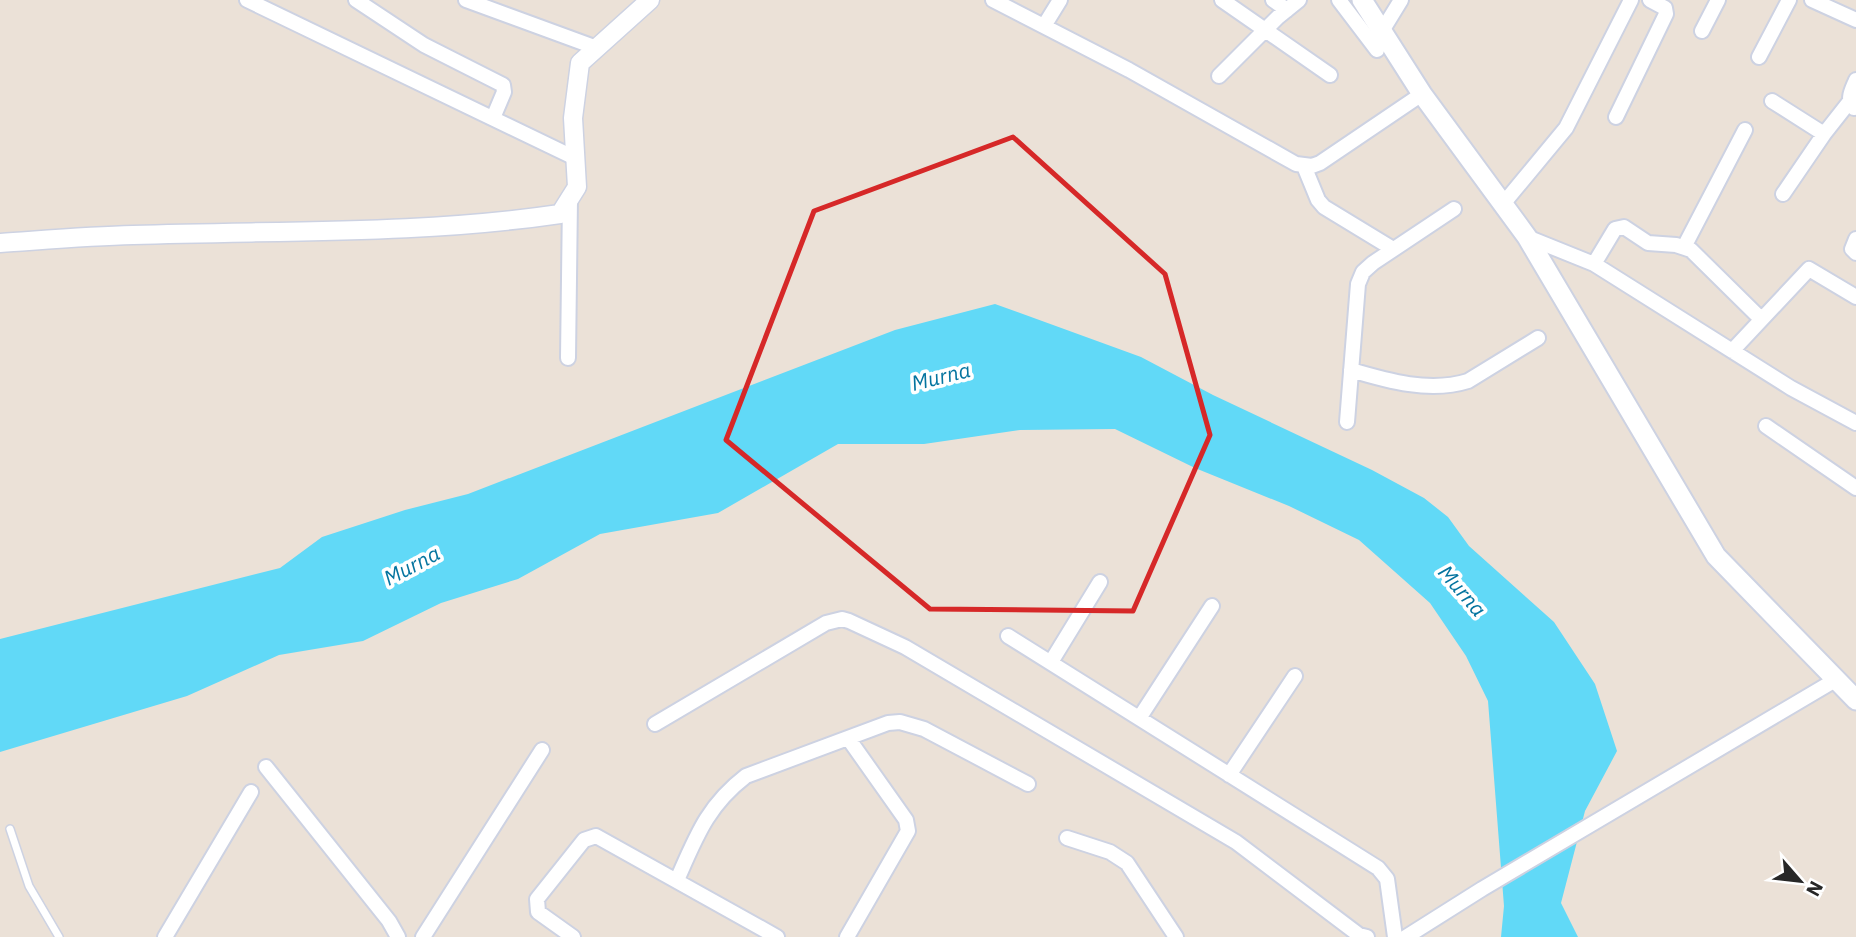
<svg xmlns="http://www.w3.org/2000/svg" width="1856" height="937" viewBox="0 0 1856 937" font-family="'IBM Plex Sans',sans-serif">
  <rect width="100%" height="100%" fill="#ebe1d7"/>
  <!-- water -->
  <path fill="#61d9f7" d="M995,304L1141,357L1213,395L1372,470L1424,498L1448,517L1469,546L1554,622L1595,684L1617,751L1585,811L1561,903L1578,937H1501L1504,906L1488,701L1466,656L1430,603L1359,540L1289,506L1195,468L1115,429L1020,430L924,444H838L718,513L600,534L518,579L441,603L363,641L279,655L187,696L0,752V639L280,568L322,537L405,510L468,494L895,330Z"/>
  <g fill="none" stroke-linecap="round" stroke-linejoin="round">
    <defs>
      <path id="service" d="M10,829L29,886L59,937"/>
      <path id="minor" d="M247,0L575,158
        M356,0L424,45L503,85L504,92L493,118
        M466,0L597,48
        M993,0L1129,70L1296,164L1312,166L1320,163L1422,94
        M1222,0L1330,75
        M1273,0L1287,10
        M1339,0L1377,50
        M1812,0L1856,20
        M1044,26L1060,0
        M1382,31L1401,0
        M1702,31L1718,0
        M1759,57L1789,0
        M1219,76L1278,17L1299,0
        M1772,101L1824,134
        M1854,108C1846,99 1852,90 1856,80
        M1616,117L1666,14L1665,8L1650,0
        M1304,166L1318,200L1324,207L1393,249
        M1783,194L1824,134L1850,101
        M1503,204L1566,128L1631,0
        M1527,237L1594,264L1791,388L1856,423
        M1856,239L1852,249L1856,253
        M1684,247L1745,130
        M1594,264L1615,229L1624,227L1648,243L1676,245L1691,250L1761,319
        M1732,351L1809,269L1856,297
        M568,358L570,199
        M1351,370C1388,381 1430,393 1468,381L1538,338
        M1347,422L1358,284L1363,272L1373,263L1454,209
        M1766,426L1856,488
        M1008,636L1378,868L1387,879L1395,937
        M1051,662L1100,582
        M1140,717L1212,606
        M655,724L826,623L842,619L849,621L905,647L1236,842L1359,935L1367,937
        M266,767L389,921L398,937
        M1229,775L1295,676
        M1067,838L1110,852L1127,863L1176,937
        M677,880C696,837 707,806 746,776L888,723L900,722L924,729L1028,784
        M165,937L251,792
        M423,937L542,750
        M573,937L538,912L537,899L584,840L596,836L777,937
        M847,937L908,831L906,820L848,738
        M1406,937L1482,889L1837,679"/>
      <path id="tertiary" d="M0,243C44,240 89,236 133,235C276,230 418,235 560,214L577,187L573,118L580,63L650,0"/>
      <path id="secondary" d="M1362,0L1422,94L1527,237L1716,556L1856,700"/>
    </defs>
    <!-- service casing -->
    <use href="#service" stroke="#cdd2e2" stroke-width="10"/>
    <!-- minor casing -->
    <use href="#minor" stroke="#cdd2e2" stroke-width="18"/>
    <!-- tertiary casing -->
    <use href="#tertiary" stroke="#cdd2e2" stroke-width="21"/>
    <!-- secondary casing -->
    <use href="#secondary" stroke="#cdd2e2" stroke-width="23"/>
    <!-- service -->
    <use href="#service" stroke="#fff" stroke-width="7"/>
    <!-- minor -->
    <use href="#minor" stroke="#fff" stroke-width="14"/>
    <!-- tertiary -->
    <use href="#tertiary" stroke="#fff" stroke-width="18"/>
    <!-- secondary -->
    <use href="#secondary" stroke="#fff" stroke-width="19"/>
  </g>
  <!-- marked area -->
  <path fill="none" stroke="#d62828" stroke-width="5" stroke-linejoin="round" d="M1013,137L1165,274L1210,435L1133,611L930,609L726,440L814,211Z"/>
  <g text-anchor="middle" stroke-width="7" stroke-linejoin="round" paint-order="stroke">
    <!-- water labels -->
    <g font-size="21" font-style="italic" fill="#04749f" stroke="#fff">
      <text transform="translate(941 377) rotate(-14)" y="7">Murna</text>
      <text transform="translate(412 566) rotate(-28)" y="7">Murna</text>
      <text transform="translate(1462 591) rotate(49)" y="7">Murna</text>
    </g>
  </g>
  <!-- north arrow -->
  <g transform="translate(1800 881) rotate(118)" stroke="#ffffff" stroke-width="5" paint-order="stroke">
  <path d="M0-5L12 26L0 18L-12 26Z" fill="#272727"/>
  <text y="-10" font-size="19" font-weight="bold" text-anchor="middle" fill="#272727">N</text>
  </g>
</svg>
